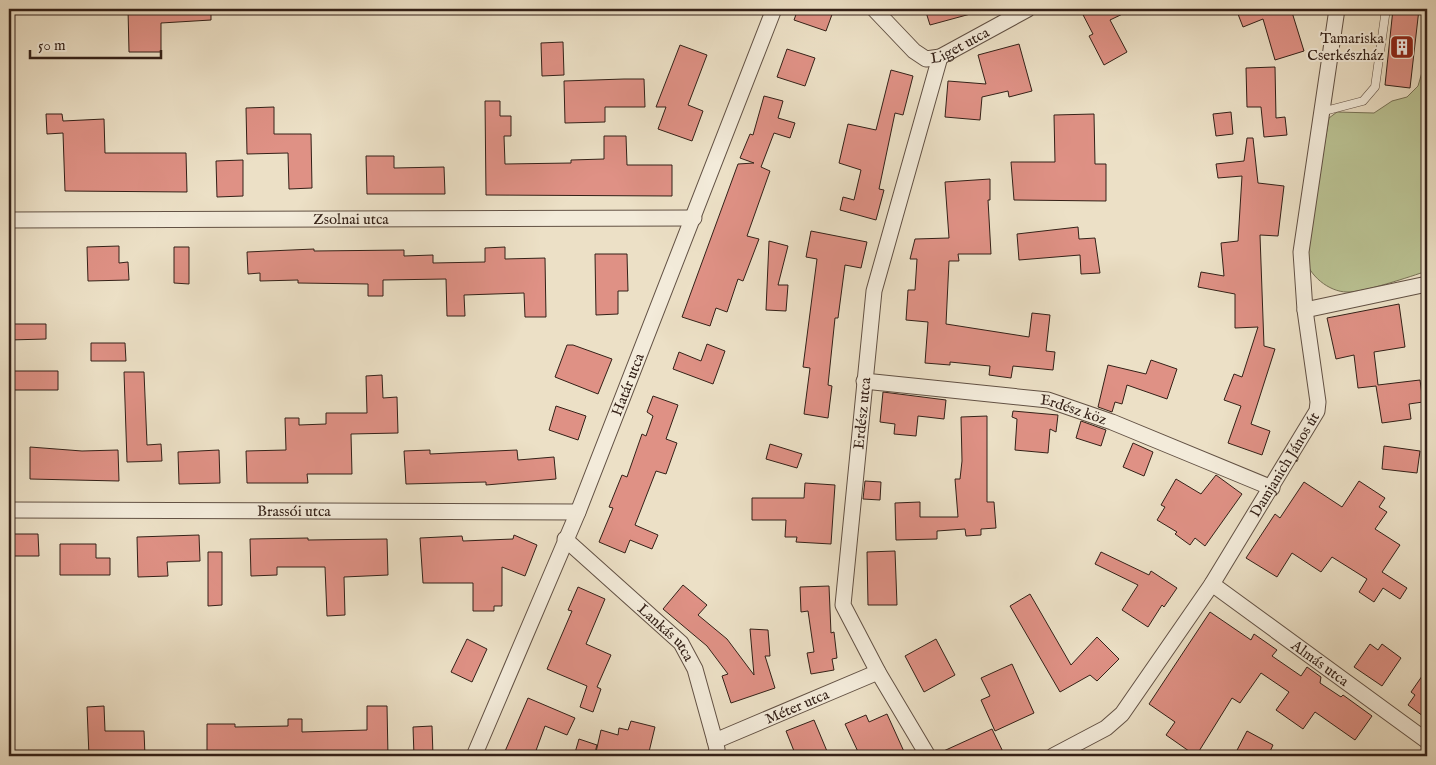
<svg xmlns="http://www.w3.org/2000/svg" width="1436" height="765" viewBox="0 0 1436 765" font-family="'IM FELL English',serif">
  <rect width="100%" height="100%" fill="#ece0c6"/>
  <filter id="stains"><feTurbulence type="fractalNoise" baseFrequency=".004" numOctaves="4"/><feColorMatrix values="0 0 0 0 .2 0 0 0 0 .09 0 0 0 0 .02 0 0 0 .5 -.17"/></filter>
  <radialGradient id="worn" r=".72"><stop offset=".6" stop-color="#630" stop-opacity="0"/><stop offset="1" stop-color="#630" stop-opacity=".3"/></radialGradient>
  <!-- green -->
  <path fill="#bac293" stroke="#777256" d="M1427,29V271C1412,276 1362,293 1347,292C1329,292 1308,275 1305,257L1329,118L1337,112L1374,113L1392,101L1407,97L1418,86L1425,62Z"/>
  <!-- building -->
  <path fill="#df9185" stroke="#342118" d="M128,9H211V20L161,23V52H129Z
    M798,9H834L826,31L794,20Z
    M925,9H974V13L930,25Z
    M1080,9H1133L1110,20L1127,52L1104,65L1089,36L1093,34Z
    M1236,9H1291L1304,51L1275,60L1263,19L1243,27Z
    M1393,9H1419L1410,88L1385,85Z
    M563,42L564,75L542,76L541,43Z
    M1019,44L1032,91L1009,97L1008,91L982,97L980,120L945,117L948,81L986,84L978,55Z
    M680,45L707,55L688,105L703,111L692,141L658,129L666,107H656Z
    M787,49L815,58L805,86L777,77Z
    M1275,67L1276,118L1285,117L1287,135L1264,137L1261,107H1247L1246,68Z
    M891,70L913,76L903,115L895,113L879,189L884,190L876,220L840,210L843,197L854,200L861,170L839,163L848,124L876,130Z
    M624,79H644L645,107H605V122L565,123L564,81Z
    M764,96L783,101L778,118L795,123L790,138L774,133L761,167L770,171L747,236L759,239L743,281L738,279L727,312L716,308L710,326L682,317L738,164L754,163L740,158L750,134L753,135Z
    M485,101H500V116H511V136H504L505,164L571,163V160L604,159V136H626L627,165H672V196L486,195Z
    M274,107V134H311L312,188L289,189L288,153L247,154L246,108Z
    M1231,112L1233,134L1216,136L1213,114Z
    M46,114H62L63,121L104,119L105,153H186L187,192L65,191L63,133L47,134Z
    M1094,114L1095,164H1106V201L1014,200L1011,162H1055L1054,115Z
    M1247,138H1253L1258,183L1284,186L1278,236L1260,235L1264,346L1275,349L1251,424L1270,431L1262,455L1228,443L1241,406L1224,400L1234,374L1242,377L1258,327L1235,328V294L1198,287L1201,272L1224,276L1221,243L1238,241L1242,176L1218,178L1216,164L1244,161Z
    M366,156H394V168L444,167L445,194H367Z
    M243,160V196L217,197L216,161Z
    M990,179V200H988L991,254H958L959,261H949L946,324L1029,337L1032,313L1050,315L1046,351L1055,352L1053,370L1013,366L1011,378L989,375L990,366L950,362V365L925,363L928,322L906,320L908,290H915L917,259H910L915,239L949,238L945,182Z
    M1078,227L1079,239L1095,238L1100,273L1081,274L1080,255L1019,260L1017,234Z
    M811,231L867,242L861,268L845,265L838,318H835L828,385L832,386L828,418L804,414L810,368L803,367L817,259L806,257Z
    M769,241L788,246L778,285H788L786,311L766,310Z
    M119,246V263L128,262L129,280L88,281L87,247Z
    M174,247H189V284L174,283Z
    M505,247V259L545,258L546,317H525L524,293L464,295L465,316H447L446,279L383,280V296H368V284L298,283V280L260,281V273L248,274L247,252L314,249V251L404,250V256L433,255V263L485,262V248Z
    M595,254H627L628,291H618V314L596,315Z
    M1399,304L1405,347L1374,352L1378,385L1420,380L1423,402L1409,404L1411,419L1382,423L1376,386L1358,388L1354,355L1336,359L1327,318Z
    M9,324H46V339L9,340Z
    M91,343H125L126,361H91Z
    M707,344L725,351L713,384L673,369L679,352L701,361Z
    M567,345H573L612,359L598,394L555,377Z
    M1151,360L1177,369L1167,399L1127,385L1122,404L1115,402L1112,412L1098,407L1108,365L1146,374Z
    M9,371H58V390H9Z
    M124,372H144L147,445L161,444L162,461L127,462Z
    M382,375L383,398L397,397L398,433L351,434L352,474H307L308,483H247L246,451L286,450L285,418H299V425L326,424V413H367L366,376Z
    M883,392L946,400L944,419L918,416L916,436L894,434L895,424L880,422Z
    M653,396L678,405L666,439L677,443L666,474L656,471L635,525L658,535L652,549L630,540L625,553L599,542L613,508L609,507L622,475L627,477L642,434L646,436L653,416L647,412Z
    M556,406L586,416L578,440L549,430Z
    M1013,411L1058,415L1056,432L1050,429L1048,453L1015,450L1017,419L1012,417Z
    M987,416V502H994L996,528L981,529V535L966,536L965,529L937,531V539L896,540L895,503L920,502V517H958L955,479H960L962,461L961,417Z
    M1081,421L1106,430L1101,446L1076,438Z
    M1133,443L1153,452L1144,476L1123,467Z
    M770,444L802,454L797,468L766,459Z
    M1384,446L1420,451L1417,473L1382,469Z
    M30,447L82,451L118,450L119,481L30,479Z
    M219,450L220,483L179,484L178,452Z
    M430,450V454L517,450L518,460L554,457L556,479L486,485V482L406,484L404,451Z
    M1216,475L1242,494L1205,546L1195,538L1190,545L1175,534L1177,532L1157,520L1165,507L1161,505L1176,479L1201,494Z
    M865,481L881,482L880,500L863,499Z
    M1359,481L1385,498L1379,507L1387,512L1375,529L1400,545L1382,572L1407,588L1400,599L1383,588L1374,602L1359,592L1367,579L1332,557L1321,572L1292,553L1277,577L1246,558L1275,514L1280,518L1304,482L1342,507Z
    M805,483L835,485L831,544L796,542L797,537H785L786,520H752V498H804Z
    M9,534H38L39,556H9Z
    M199,535L200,561L167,562L168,576L138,577L137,537Z
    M514,535L537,545L525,576L502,567V606H494V611H473V583H423L420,538L462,536L463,541L513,539Z
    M308,538V540L387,539L388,575L344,577L345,615L327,616L325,567H277V575L251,576L250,539Z
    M60,544H96V558H110V575H60Z
    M895,551L897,605H868L867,552Z
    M208,552H222V605L208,606Z
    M1101,552L1149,575L1151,571L1177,588L1164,607L1162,605L1148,627L1122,610L1138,585L1095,564Z
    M683,585L707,605L698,615L727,639L754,675L750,629L768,630L770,656H765L775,688L731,703L722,676L728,674L707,646L663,609Z
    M829,586L831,633L834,632L837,658L832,659L834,670L811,674L807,653L814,652L808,611L801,612L800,587Z
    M578,587L605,599L586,644L611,655L597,687L601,689L593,712L580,707L587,686L547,669L572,611L568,610Z
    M1030,594L1071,665L1097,637L1119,659L1097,681L1090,675L1060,692L1010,606Z
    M1210,612L1251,640L1254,634L1277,650L1272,656L1301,676L1307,667L1321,677L1320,683L1341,697L1343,695L1372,716L1355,740L1315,712L1303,729L1276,710L1289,692L1261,673L1240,703L1232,698L1196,756L1166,735L1175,722L1149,704Z
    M467,639L487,649L472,682L451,672Z
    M936,639L955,675L924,692L905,656Z
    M1370,644L1378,650L1382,644L1401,658L1382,686L1354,667Z
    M1012,664L1034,713L995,731L981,700L990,696L981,678Z
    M1427,669V719L1408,705L1415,695L1411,692Z
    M528,698L575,718L567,735L545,726L534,756H503Z
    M104,706L105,731H144L145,756H89L87,707Z
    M367,706H387L388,756H207V724H235V727L288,726V719H302V732L367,730Z
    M887,714L906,756H860L845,724L866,715L869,722Z
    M814,720L829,756H796L786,731Z
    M631,721L655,727L648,756H612L596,752L601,730L618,735L619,728L628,730Z
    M432,726L433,756H414L413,727Z
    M992,729L1005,756H937V754Z
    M1247,731L1273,745L1268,756H1234Z
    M579,739L597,745L594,756H574Z"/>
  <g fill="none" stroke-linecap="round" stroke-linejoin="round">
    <defs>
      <path id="lane" d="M1321,112L1363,101L1375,87L1386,9"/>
      <g id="street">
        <path id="s1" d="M874,9L914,51L926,59L940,57L1028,9"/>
        <path id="s2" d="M9,220L694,218"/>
        <path d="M1305,310L1427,284"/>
        <path id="s3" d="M864,381L1048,400L1112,422L1272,488"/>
        <path id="s4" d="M9,510L578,512"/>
        <path id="s5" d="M565,539L681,643L695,669L715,741L717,749L715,756"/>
        <path id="s6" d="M1212,584L1427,741"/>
        <path id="s7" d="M715,741L878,672"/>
        <path id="s8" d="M474,756L578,512L774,9"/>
        <path id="s9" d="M928,756L878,672L843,605L874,291L940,57"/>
        <path id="s10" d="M1053,756L1106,728L1122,714L1212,584L1317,411L1318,402L1305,310L1301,252L1337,9"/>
      </g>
    </defs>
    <!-- lane casing -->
    <use href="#lane" stroke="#625144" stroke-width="9"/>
    <!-- street casing -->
    <use href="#street" stroke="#625144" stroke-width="17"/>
    <!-- lane -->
    <use href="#lane" stroke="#f3ebda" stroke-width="8"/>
    <!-- street -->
    <use href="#street" stroke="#f3ebda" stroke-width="15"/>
  </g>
  <!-- icons -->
  <defs>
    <symbol id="building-square" viewBox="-11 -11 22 22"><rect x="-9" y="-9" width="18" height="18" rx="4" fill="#8f2418" stroke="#f3ebda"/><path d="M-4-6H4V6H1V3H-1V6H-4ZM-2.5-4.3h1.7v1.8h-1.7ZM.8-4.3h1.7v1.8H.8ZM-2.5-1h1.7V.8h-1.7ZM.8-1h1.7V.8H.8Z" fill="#fff"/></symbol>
  </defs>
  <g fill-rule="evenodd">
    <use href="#building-square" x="1388" y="33" width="28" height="28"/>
  </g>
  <g text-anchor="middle" stroke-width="4" stroke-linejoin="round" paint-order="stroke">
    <!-- poi labels -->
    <g font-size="15" fill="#342118" stroke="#f3ebda" text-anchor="end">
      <text x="1384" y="43">Tamariska<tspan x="1384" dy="17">Cserkészház</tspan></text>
    </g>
    <!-- street labels -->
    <g font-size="15" fill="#342118" stroke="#f3ebda">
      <text dy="5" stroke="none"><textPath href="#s1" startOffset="109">Liget utca</textPath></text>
      <text dy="5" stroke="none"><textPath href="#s2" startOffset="342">Zsolnai utca</textPath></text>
      <text dy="5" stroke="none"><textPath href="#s8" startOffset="402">Határ utca</textPath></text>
      <text dy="5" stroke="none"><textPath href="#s3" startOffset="212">Erdész köz</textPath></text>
      <text dy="5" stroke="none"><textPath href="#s9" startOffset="366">Erdész utca</textPath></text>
      <text dy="5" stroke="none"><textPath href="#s10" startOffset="379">Damjanich János út</textPath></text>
      <text dy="5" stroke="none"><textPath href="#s4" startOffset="285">Brassói utca</textPath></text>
      <text dy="5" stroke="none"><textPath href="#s5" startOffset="138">Lankás utca</textPath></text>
      <text dy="5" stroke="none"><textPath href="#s6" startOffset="134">Almás utca</textPath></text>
      <text dy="5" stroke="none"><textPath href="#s7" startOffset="89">Méter utca</textPath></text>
    </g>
  </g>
  <!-- margin -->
  <rect width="1436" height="765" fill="none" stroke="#ece0c6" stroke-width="30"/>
  <rect x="10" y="10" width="1416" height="745" fill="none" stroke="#342118" stroke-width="2.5"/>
  <rect x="15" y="15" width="1406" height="735" fill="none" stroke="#342118"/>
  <!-- scale -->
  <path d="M30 50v8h131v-8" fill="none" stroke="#342118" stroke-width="2.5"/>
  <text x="38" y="50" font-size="15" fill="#342118" stroke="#f3ebda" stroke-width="4" paint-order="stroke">50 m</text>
  <rect width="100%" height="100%" filter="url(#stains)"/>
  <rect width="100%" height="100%" fill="url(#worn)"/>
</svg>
